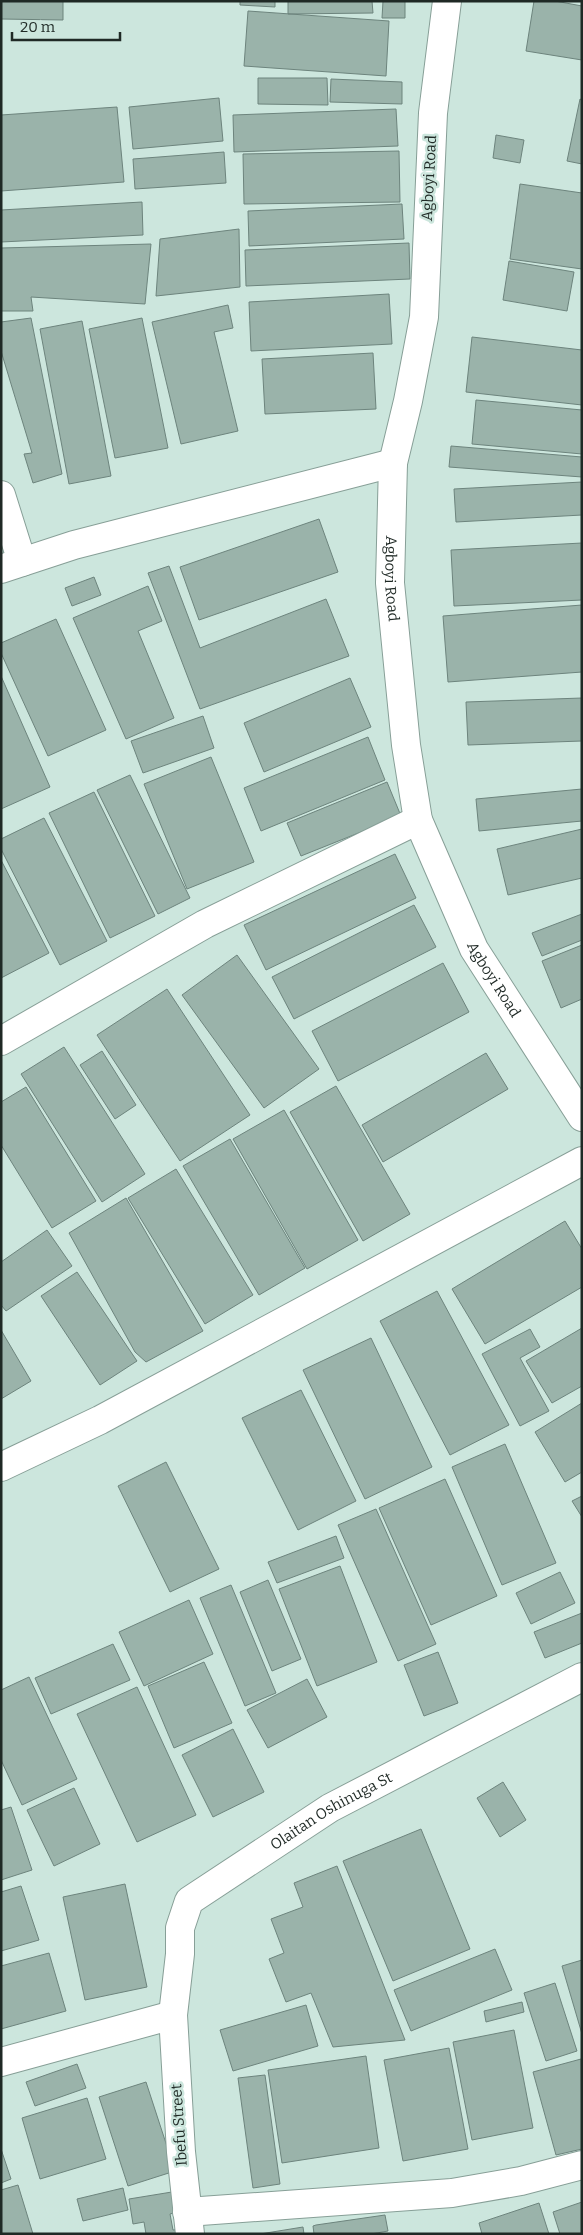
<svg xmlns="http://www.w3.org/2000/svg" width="583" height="2235" viewBox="0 0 583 2235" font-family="Bitter,serif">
  <rect width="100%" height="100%" fill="#cce6dd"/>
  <!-- building -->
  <path fill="#9ab3aa" stroke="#6d847d" d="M1,1H63V20L1,19Z
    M240,1H275V7L240,5Z
    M288,1H372L373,13L288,14Z
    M383,1H405V18H382Z
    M534,1H555L582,6V60L526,51Z
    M248,11L389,21L386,76L244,66Z
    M258,78H327L328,105L258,104Z
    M331,79L402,82V104L330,102Z
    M219,98L223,141L133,149L129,107Z
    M580,99L582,100V164L567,161Z
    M117,107L124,182L1,191V115Z
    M396,109L398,146L234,152L233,115Z
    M496,135L524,140L520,163L493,158Z
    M399,151L400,202L244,204L243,154Z
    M224,152L226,183L135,189L133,159Z
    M520,184L582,193V269L510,259Z
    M142,202L143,235L1,242V210Z
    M402,204L404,239L249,246L248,211Z
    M239,229L240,287L156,296L160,239Z
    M409,243L410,279L246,286L245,250Z
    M151,244L145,304L31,297L33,311H1V248Z
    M509,261L574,272L567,311L503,300Z
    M389,294L392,344L251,351L249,302Z
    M228,305L233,328L214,332L238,431L181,444L152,322Z
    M31,318L62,474L33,483L24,454L32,453L1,351V322Z
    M142,318L168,448L115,458L89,329Z
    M82,321L111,476L69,484L40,329Z
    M472,337L582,350V405L466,392Z
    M373,353L376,409L265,414L262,359Z
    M476,400L582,410V454L472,444Z
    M451,446L582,457V477L449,467Z
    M582,482V515L456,522L454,489Z
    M319,519L338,572L199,620L180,567Z
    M582,543V600L454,606L451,550Z
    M169,566L200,648L326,599L349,656L200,709L148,573Z
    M94,577L101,595L72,606L65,588Z
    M148,586L162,621L138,631L174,718L126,739L73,618Z
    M582,605V672L448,682L443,616Z
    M56,619L106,730L48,756L1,653V643Z
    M1,676L50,787L1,809Z
    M350,678L371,727L264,772L244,723Z
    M582,698V741L468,745L466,702Z
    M203,716L214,748L143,773L131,741Z
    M368,737L385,780L261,831L244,788Z
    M211,757L254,862L187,889L144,784Z
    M130,775L190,898L158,914L97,790Z
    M387,782L401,816L301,856L287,823Z
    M582,789V821L479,831L476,799Z
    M94,792L155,916L110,938L49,813Z
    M44,818L107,941L60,965L1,849V839Z
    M582,829V878L508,895L497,849Z
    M395,854L416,898L266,970L244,925Z
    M1,860L49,953L1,978Z
    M414,905L436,947L294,1019L272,977Z
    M582,914V940L542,956L532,933Z
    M582,945V999L561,1008L542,961Z
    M237,955L319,1069L264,1108L182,995Z
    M443,963L469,1012L338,1081L312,1031Z
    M167,989L250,1115L180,1161L97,1035Z
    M64,1047L145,1174L102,1202L21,1074Z
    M102,1051L136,1105L115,1119L80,1065Z
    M486,1053L508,1089L383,1162L362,1125Z
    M336,1086L410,1214L363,1241L290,1112Z
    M26,1087L96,1201L52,1228L1,1145V1102Z
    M284,1110L358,1240L307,1269L233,1139Z
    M230,1139L305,1268L259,1295L183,1166Z
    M176,1169L253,1295L205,1324L128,1198Z
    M126,1198L203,1331L146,1362L135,1352L69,1233Z
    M565,1221L582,1249V1287L485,1344L452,1289Z
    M47,1230L72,1266L6,1311L1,1305V1262Z
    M77,1272L137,1361L100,1385L41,1296Z
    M437,1291L509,1425L450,1455L380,1321Z
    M582,1328V1386L552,1403L526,1361Z
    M530,1329L540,1347L520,1358L549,1411L520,1426L482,1354Z
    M1,1330L31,1381L1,1399Z
    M371,1338L432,1467L365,1499L303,1370Z
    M301,1390L356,1501L298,1530L242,1418Z
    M582,1403V1472L565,1482L535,1432Z
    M505,1444L556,1563L502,1585L452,1467Z
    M166,1462L219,1569L170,1592L118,1486Z
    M445,1479L497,1596L431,1625L379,1508Z
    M582,1496V1517L572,1501Z
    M376,1509L436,1644L398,1661L338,1525Z
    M336,1536L344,1558L277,1583L268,1562Z
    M340,1566L377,1662L317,1686L279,1589Z
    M560,1572L575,1603L531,1624L516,1593Z
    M268,1580L301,1659L272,1671L240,1592Z
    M231,1585L276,1693L245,1706L200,1598Z
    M189,1600L213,1654L144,1686L119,1632Z
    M582,1613V1643L545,1658L534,1632Z
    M113,1644L130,1680L51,1714L35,1678Z
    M438,1652L458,1703L424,1716L404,1665Z
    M204,1662L232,1723L174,1748L148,1686Z
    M29,1677L77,1779L22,1805L1,1760V1690Z
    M307,1679L327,1717L268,1748L247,1710Z
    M137,1687L196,1815L137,1842L77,1714Z
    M233,1729L264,1792L213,1817L182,1755Z
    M503,1782L526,1820L500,1837L477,1798Z
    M74,1788L100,1844L54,1866L27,1810Z
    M11,1807L32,1870L1,1880V1810Z
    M421,1829L470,1949L393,1981L343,1861Z
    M337,1866L405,2040L333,2047L311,1993L286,2002L269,1959L284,1953L271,1919L303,1907L294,1883Z
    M125,1884L147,1987L85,2000L63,1897Z
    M21,1886L39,1940L1,1951V1892Z
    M495,1949L512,1990L411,2031L394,1990Z
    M49,1953L66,2011L1,2029V1966Z
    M582,1960V2034L562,1966Z
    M555,1983L577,2051L546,2061L524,1993Z
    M522,2002L524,2012L486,2022L484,2011Z
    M306,2005L318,2046L233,2071L220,2030Z
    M514,2030L533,2128L472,2140L453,2042Z
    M449,2048L468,2149L403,2161L384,2060Z
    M366,2056L379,2148L282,2163L268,2070Z
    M581,2059L582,2149L556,2155L533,2072Z
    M77,2064L86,2088L35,2106L26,2082Z
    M265,2075L280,2184L253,2188L238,2078Z
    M146,2082L175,2171L128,2186L99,2097Z
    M87,2098L106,2159L40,2179L22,2118Z
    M1,2149L11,2179L1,2183Z
    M18,2185L33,2234H1V2190Z
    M123,2188L128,2210L83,2221L77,2199Z
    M178,2191L181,2211L170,2214L173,2230L181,2229V2234H146L144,2222L133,2224L129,2199Z
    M582,2202V2234H560L553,2212Z
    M539,2203L549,2234H482L479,2223Z
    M385,2215L388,2231L371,2234H314L313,2226L316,2225Z
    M303,2227L304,2234H260Z"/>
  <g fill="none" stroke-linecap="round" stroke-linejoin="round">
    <defs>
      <g id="minor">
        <path id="s1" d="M447,1L433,113L424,317L408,401L393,463L390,583L406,745L418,820L474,949L582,1117"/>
        <path d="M1,495L22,562"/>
        <path d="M1,569L74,545L393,463"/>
        <path d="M1,1041L205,924L418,820"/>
        <path d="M1,1467L100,1420L582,1161"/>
        <path d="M1,2062L173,2015"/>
        <path d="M187,2212L452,2193L521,2181L582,2165"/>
        <path id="s2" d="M190,2234L181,2152L173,2015L180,1954V1928L189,1901L330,1808L582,1677"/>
      </g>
    </defs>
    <!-- minor casing -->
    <use href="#minor" stroke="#879f97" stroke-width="30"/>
    <!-- minor -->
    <use href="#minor" stroke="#fff" stroke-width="28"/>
  </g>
  <g text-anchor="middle" stroke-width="5" stroke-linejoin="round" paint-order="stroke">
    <!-- street labels -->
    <g font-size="15" fill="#1f2925" stroke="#cce6dd">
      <text transform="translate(429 178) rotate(-87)" y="5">Agboyi Road</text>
      <text dy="5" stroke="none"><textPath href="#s1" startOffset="582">Agboyi Road</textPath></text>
      <text dy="5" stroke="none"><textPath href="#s1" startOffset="1002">Agboyi Road</textPath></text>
      <text dy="5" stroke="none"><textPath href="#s2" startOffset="504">Olaitan Oshinuga St</textPath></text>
      <text transform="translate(179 2125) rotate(-94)" y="5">Ibefu Street</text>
    </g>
  </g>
  <!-- border -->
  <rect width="583" height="2235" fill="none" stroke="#1f2925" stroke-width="5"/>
  <!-- scale -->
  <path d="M12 32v8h108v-8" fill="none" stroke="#1f2925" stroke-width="2.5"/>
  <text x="20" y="32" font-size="15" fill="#1f2925" stroke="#cce6dd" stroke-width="4" paint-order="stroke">20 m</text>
</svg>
